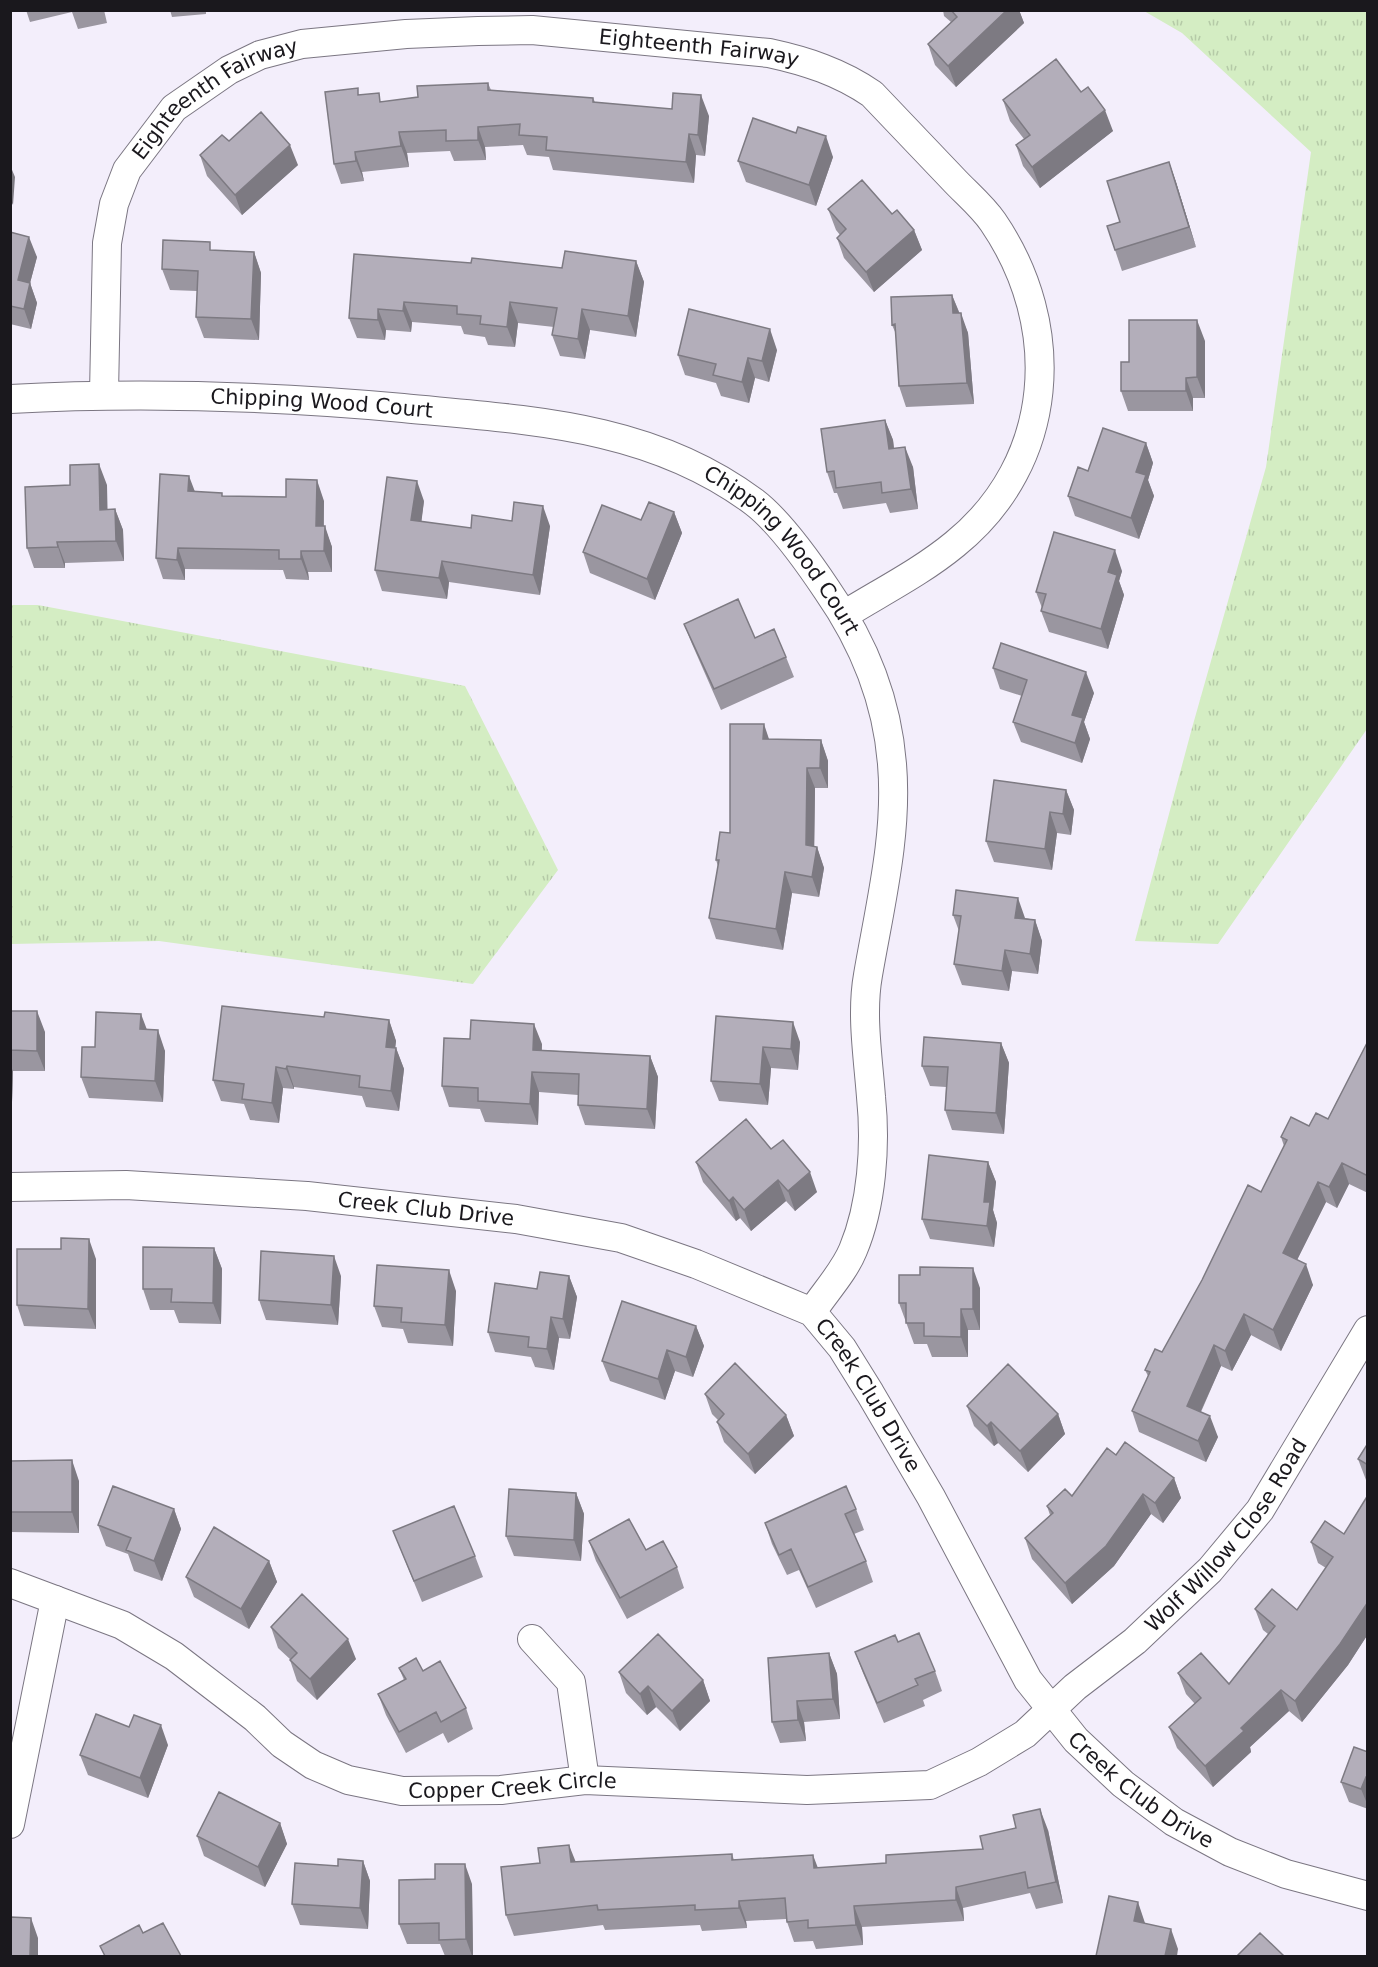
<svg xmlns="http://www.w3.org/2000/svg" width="1378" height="1967" viewBox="0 0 1378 1967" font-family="'DejaVu Sans',sans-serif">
  <defs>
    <pattern id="grass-tufts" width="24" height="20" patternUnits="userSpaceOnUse" patternTransform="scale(1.5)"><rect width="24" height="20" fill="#d4edc3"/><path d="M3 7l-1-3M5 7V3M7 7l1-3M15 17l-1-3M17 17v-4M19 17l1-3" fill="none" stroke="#b5caa7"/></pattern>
  </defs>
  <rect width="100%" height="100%" fill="#f3eefb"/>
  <!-- grass -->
  <path fill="url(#grass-tufts)" d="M1144,11H1367V729L1218,944L1135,941L1192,728L1266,467L1311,152L1182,33Z
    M11,605H38L465,686L558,870L473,984L159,941L11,944Z"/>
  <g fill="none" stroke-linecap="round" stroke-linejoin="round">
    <defs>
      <g id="minor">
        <path id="s1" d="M104,394L107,243L114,204L127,170L174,108L229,70L260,55L302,44L406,34L478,31L532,30L769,53C806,61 840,72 872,94C899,122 926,151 953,179C966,193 982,206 993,222C1064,326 1056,462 955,544C921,572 881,592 844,615"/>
        <path id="s2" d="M10,399C142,392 272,396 403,408C526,420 650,424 754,502C779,521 809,563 827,590C864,643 887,699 892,764C898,834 880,905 868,975C861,1014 868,1057 871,1097C876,1145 872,1205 853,1250C844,1272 825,1292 812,1312"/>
        <path id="s3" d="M10,1187L126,1185L307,1196L516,1219L621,1238L696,1264L812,1312L842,1348L870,1393L931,1497L1028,1680L1076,1740L1123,1784L1174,1822L1230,1852L1286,1874L1368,1896"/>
        <path id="s4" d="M10,1583L122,1625L174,1656L255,1718L282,1744L313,1765L348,1780L402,1791L501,1790L585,1780L807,1790L930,1785L979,1762L1025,1734L1075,1687L1135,1641L1210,1570L1260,1510L1368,1330"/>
        <path d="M532,1639L571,1682L585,1780"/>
        <path d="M10,1824L55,1600"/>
      </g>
    </defs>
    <!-- minor casing -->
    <use href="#minor" stroke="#7b7682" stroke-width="30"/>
    <!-- minor -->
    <use href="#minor" stroke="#fff" stroke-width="28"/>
  </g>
  <!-- wall -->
  <path fill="#9a96a0" d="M26,10H104L107,23L78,29L72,12L30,22Z
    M170,10H206V14L172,17Z
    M943,10H1019L1024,23L956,87L935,65L928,44L951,22L944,16Z
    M488,83L491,90L593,98L595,102L709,116L705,156L696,155L694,183L553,170L549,157L527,155L523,145L485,147L486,160L454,161L450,151L407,153L409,167L362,172L364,181L341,184L334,164L360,95L383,102L418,97Z
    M1081,92L1113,131L1040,188L1023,166L1016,145L1024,139L1010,121L1003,100Z
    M796,133L833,157L816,206L746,182L738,161Z
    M229,141L298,165L242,215L207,176L200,155Z
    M1169,162L1176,182L1196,247L1122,271L1115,250L1120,222Z
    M828,209L892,214L914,230L922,250L874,292L844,258L837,238L840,235L836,230Z
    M10,232L37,257L30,283L37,303L31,329L10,324Z
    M213,251L254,252L261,273L259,340L204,338L196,317L197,291L170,290L162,269Z
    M636,261L644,282L636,337L590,330L585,359L560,356L552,335L554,327L518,323L515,347L488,345L485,337L464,334L461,326L412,322L411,332L386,330L385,340L357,338L349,318L471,263L562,268Z
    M952,295L968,333L974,404L906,407L899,386L896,334L892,325Z
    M1205,341V398H1193V411H1128L1121,391L1129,362Z
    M777,350L769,382L755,378L749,403L721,396L716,383L685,375L678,355Z
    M885,420L893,440L894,448L913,467L918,509L890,513L886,503L843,509L837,493H834L827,472Z
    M1146,443L1153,463L1148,480L1154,496L1139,539L1075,516L1068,496L1088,471Z
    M107,485V510L115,509L123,530L124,561L65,563V568H34L27,548Z
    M195,491L223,496L324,501V526L332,547V572H308L309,580L286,579L283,570L185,569V580L163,579L156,558Z
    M424,501L421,522L471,528L550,526L540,595L449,582L447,599L382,591L375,570Z
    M674,512L682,533L655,600L590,573L583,552L641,520Z
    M1122,571L1119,581L1124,595L1108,649L1049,632L1041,611L1042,608L1036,592Z
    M684,624L755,638L786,657L794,677L721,710L692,644Z
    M993,668L1094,693L1084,722L1090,739L1082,763L1021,742L1013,722L1022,696L1000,689Z
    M769,739L821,740L828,761V788H815L814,847H817L824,868L819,897L792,893L783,950L716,939L709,918L718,866L716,860L730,833Z
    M1066,790L1074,810L1071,835L1057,833L1052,870L994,862L986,841Z
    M953,915L1025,918L1035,920L1042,941L1038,974L1012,971L1009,991L962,985L954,964L959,931Z
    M10,1011L45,1032V1071H13L12,1102H10Z
    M716,1016L800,1042L798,1070L771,1068L768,1105L719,1101L711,1081Z
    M324,1017L389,1020L396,1041L395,1048H396L404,1069L399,1111L366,1107L362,1096L294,1087V1089L283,1088L279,1123L250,1120L244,1104L221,1101L213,1080Z
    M147,1029L165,1051L163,1102L89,1098L81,1077L95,1047Z
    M1368,1041V1193L1349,1184L1337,1208L1326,1202L1297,1260L1313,1285L1281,1351L1251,1335L1232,1371L1221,1366L1201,1412L1218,1437L1206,1462L1139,1432L1132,1411L1148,1376L1145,1370L1162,1352L1261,1192L1284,1146L1281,1137L1328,1119Z
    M1001,1043L1009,1063L1004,1134L952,1130L945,1110L946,1087L930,1086L922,1066Z
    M542,1044V1050L650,1056L658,1077L655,1129L585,1125L578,1105V1095L539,1092L538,1125L485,1122L480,1109L449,1107L442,1086Z
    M771,1149L817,1192L795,1211L786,1201L751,1231L740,1218L736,1221L703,1182L696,1162Z
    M988,1162L996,1182L993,1210L997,1223L994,1247L930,1239L922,1219Z
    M214,1248L222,1269L221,1324L179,1323L174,1310H150L143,1289Z
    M61,1249L96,1259V1329L24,1326L17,1305Z
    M341,1276L338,1325L266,1320L259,1300Z
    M569,1276L577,1297L570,1339L559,1338L554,1370L535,1367L531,1357L495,1352L488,1332L537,1289Z
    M980,1288V1330H968V1357H932L927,1344H914L899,1303Z
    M456,1291L453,1346L408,1343L403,1329L382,1327L374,1306Z
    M696,1326L704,1346L693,1377L675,1371L665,1400L610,1381L602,1361Z
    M705,1394L786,1415L794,1436L755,1474L724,1442L717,1422L718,1420L712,1414Z
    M967,1406L1058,1414L1065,1434L1028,1472L998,1443L994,1446L974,1426Z
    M1368,1443V1481L1366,1480L1358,1459Z
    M1116,1455L1174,1478L1181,1498L1163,1523L1151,1514L1114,1566L1072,1604L1032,1559L1025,1538L1050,1515L1047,1506L1072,1496Z
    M10,1461L79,1481V1533L10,1532Z
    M576,1493L584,1514L581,1561L514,1556L506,1536Z
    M1368,1495V1634L1348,1665L1302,1722L1289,1711L1250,1747L1251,1752L1213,1787L1177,1748L1169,1727L1195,1704L1186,1694L1178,1673L1229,1684L1268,1634L1263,1630L1255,1609L1297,1610L1326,1568L1318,1563L1311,1542L1344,1534Z
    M174,1509L181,1529L162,1581L134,1571L128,1554L106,1546L98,1525Z
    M856,1509L864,1530L854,1534L866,1561L873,1582L816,1608L799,1570L787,1575L772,1544L765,1523Z
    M393,1531L475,1556L483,1577L422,1602Z
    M589,1541L646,1550L677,1567L684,1588L627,1619L596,1561Z
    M269,1561L277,1582L249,1629L194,1597L186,1577Z
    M271,1627L356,1659L317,1700L297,1681L290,1660H291L278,1648Z
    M855,1652L935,1671L942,1691L923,1700L925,1706L884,1723L863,1673Z
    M829,1653L837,1674L840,1719L804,1722L806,1741L780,1743L772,1722Z
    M399,1668L423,1671L466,1708L473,1729L448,1743L443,1733L406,1753L386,1715L378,1694L404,1680Z
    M619,1672L703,1680L710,1701L680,1731L656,1707L647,1715L626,1693Z
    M129,1727L168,1745L148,1798L88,1775L80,1755Z
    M1368,1752V1809L1349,1802L1341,1782Z
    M280,1823L287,1844L265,1887L204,1856L197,1836Z
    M1048,1830L1063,1903L1036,1909L1030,1893L963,1908L964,1921L862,1927L863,1945L816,1949L813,1941L794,1942L786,1919L746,1921L747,1928L702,1931L700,1925L605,1930L603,1925L514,1936L506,1915L540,1863L576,1862L732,1854L734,1860L818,1868L886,1863L983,1849Z
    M363,1861L370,1881L368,1929L300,1925L292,1904L338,1866Z
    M472,1884L473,1956H445L440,1944H407L399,1924Z"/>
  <!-- shaded-wall -->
  <path fill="#7d7a82" d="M1007,10H1019L1024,23L956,87L948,66Z
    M701,95L709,116L705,156L698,135Z
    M1105,110L1113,131L1040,188L1032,167Z
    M478,127L485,147L486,160L478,140Z
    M399,132L407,153L409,167L401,146Z
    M689,134L696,155L694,183L686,162Z
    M826,136L833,157L816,206L809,185Z
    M290,145L298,165L242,215L235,195Z
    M355,152L362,172L364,181L356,161Z
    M1169,162L1176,182L1196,247L1189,227Z
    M10,165L15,177L13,205L10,199Z
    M914,230L922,250L874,292L866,272Z
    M29,237L37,257L30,283L37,303L31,329L24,309L18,280Z
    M254,252L261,273L259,340L251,319Z
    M636,261L644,282L636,337L628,316Z
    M952,295L960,315L953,313Z
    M404,302L412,322L411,332L403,311Z
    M510,302L518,323L515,347L507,327Z
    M378,309L386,330L385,340L378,320Z
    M582,309L590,330L585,359L578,339Z
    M961,313L968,333L974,404L967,383Z
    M1197,320L1205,341V398L1197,377Z
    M770,329L777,350L769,382L762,361Z
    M748,358L755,378L749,403L742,382Z
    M1186,378L1193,398V411L1186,391Z
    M885,420L893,440L896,469L889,449Z
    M1146,443L1153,463L1148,480L1154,496L1139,539L1131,518L1136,472Z
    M905,447L913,467L918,509L911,489Z
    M99,464L107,485L108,530L100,510Z
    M189,476L197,497L188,491Z
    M317,480L324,501L323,547L316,526Z
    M417,481L424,501L419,541L411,520Z
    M543,506L550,526L540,595L533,575Z
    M115,509L123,530L124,561L116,541Z
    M674,512L682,533L655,600L647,579Z
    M325,526L332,547V572L324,551Z
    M57,542L65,563V568L58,547Z
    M178,548L185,569V580L177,560Z
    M1115,550L1122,571L1119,581L1124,595L1108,649L1101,629L1108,572Z
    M301,551L308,572L309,580L301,559Z
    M442,561L449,582L447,599L439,578Z
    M1086,672L1094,693L1084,722L1090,739L1082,763L1075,743L1072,715Z
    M764,724L771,745L763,739Z
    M821,740L828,761V788L820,768Z
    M807,768L815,788L814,866L806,845Z
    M1066,790L1074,810L1071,835L1063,814Z
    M1050,812L1057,833L1052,870L1045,849Z
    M817,847L824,868L819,897L812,877Z
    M785,872L792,893L783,950L776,929Z
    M1018,898L1025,918L1023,938L1015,918Z
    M1035,920L1042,941L1038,974L1030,954Z
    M1005,950L1012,971L1009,991L1002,971Z
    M37,1011L45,1032V1071L37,1051Z
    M141,1014L149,1035L140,1029Z
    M389,1020L396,1041L393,1067L386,1047Z
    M793,1022L800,1042L798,1070L791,1049Z
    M534,1024L542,1044L540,1070L533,1050Z
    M158,1030L165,1051L163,1102L155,1081Z
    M1001,1043L1009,1063L1004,1134L996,1113Z
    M763,1047L771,1068L768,1105L760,1084Z
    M396,1048L404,1069L399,1111L391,1091Z
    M650,1056L658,1077L655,1129L647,1109Z
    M10,1065L13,1071L12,1102L10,1097Z
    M287,1066L294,1087V1089L286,1069Z
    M276,1067L283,1088L279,1123L272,1103Z
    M532,1072L539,1092L538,1125L530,1104Z
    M988,1162L996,1182L993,1210L997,1223L994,1247L987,1226L984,1202Z
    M1342,1163L1349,1184L1337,1208L1329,1187Z
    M810,1172L817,1192L795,1211L788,1191Z
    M778,1180L786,1201L751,1231L744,1210Z
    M1318,1182L1326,1202L1290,1274L1283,1253Z
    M733,1197L740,1218L736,1221L729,1201Z
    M89,1239L96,1259V1329L88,1309Z
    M214,1248L222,1269L221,1324L213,1303Z
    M334,1256L341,1276L338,1325L331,1305Z
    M1306,1264L1313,1285L1281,1351L1273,1330Z
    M973,1268L980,1288V1330L973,1309Z
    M449,1270L456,1291L453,1346L445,1325Z
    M569,1276L577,1297L570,1339L563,1319Z
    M961,1309L968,1330V1357L961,1337Z
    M1244,1314L1251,1335L1232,1371L1225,1351Z
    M551,1317L559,1338L554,1370L547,1349Z
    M696,1326L704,1346L693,1377L686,1357Z
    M1214,1345L1221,1366L1194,1426L1187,1406Z
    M667,1350L675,1371L665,1400L658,1379Z
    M1058,1414L1065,1434L1028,1472L1020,1451Z
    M786,1415L794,1436L755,1474L748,1454Z
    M1210,1416L1218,1437L1206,1462L1198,1441Z
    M991,1422L998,1443L994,1446L987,1426Z
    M72,1460L79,1481V1533L72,1512Z
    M1174,1478L1181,1498L1163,1523L1155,1503Z
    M576,1493L584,1514L581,1561L574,1540Z
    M1143,1494L1151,1514L1114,1566L1072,1604L1065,1583Z
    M174,1509L181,1529L162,1581L154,1561Z
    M269,1561L277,1582L249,1629L241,1609Z
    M1368,1602V1634L1348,1665L1302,1722L1295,1701Z
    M348,1639L356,1659L317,1700L310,1679Z
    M829,1653L837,1674L840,1719L833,1699Z
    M703,1680L710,1701L680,1731L672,1711Z
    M648,1686L656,1707L647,1715L640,1694Z
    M1281,1690L1289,1711L1250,1747L1251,1752L1213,1787L1205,1766L1241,1728Z
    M797,1701L804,1722L806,1741L798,1720Z
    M161,1725L168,1745L148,1798L140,1778Z
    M1366,1777L1368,1783V1806L1361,1789Z
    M1040,1809L1048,1830L1063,1903L1056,1882Z
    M280,1823L287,1844L265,1887L258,1867Z
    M569,1845L577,1865L571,1862Z
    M813,1855L821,1876L814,1868Z
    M363,1861L370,1881L368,1929L360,1908Z
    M465,1864L472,1884L473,1956H472L466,1939Z
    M956,1887L963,1908L964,1921L956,1900Z
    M739,1901L746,1921L747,1928L739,1908Z
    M1138,1902L1145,1923L1141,1942L1134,1921Z
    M854,1906L862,1927L863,1945L856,1925Z
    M31,1918L38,1938V1956H30Z
    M1171,1929L1178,1949L1177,1956H1165Z"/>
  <!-- building -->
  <path fill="#b3aeba" stroke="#7d7a82" stroke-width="1.5" d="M951,10H1007L948,66L928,44L957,17Z
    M1056,59L1081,92L1088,87L1105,110L1032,167L1016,145L1030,135L1003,100Z
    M488,83V90L593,98V102L672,109L673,93L701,95L698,135L689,134L686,162L546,150L547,137L519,135L520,124L478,127V140L446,141V130L399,132L401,146L355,152L356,161L334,164L325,92L358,88V95L379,93L380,102L418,97L417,86Z
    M261,112L290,145L235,195L200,155L222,135L229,141Z
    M753,118L796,133L798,127L826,136L809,185L738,161Z
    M1169,162L1189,227L1115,250L1107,226L1120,222L1107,181Z
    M862,180L892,214L897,210L914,230L866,272L837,238L846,229L828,209Z
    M10,232L29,237L18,280L30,283L24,309L10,306Z
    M163,240L210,242V250L254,252L251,319L196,317L198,271L162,269Z
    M565,251L636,261L628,316L582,309L578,339L552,335L557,308L510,302L507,327L480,324L481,316L457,314V306L404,302L403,311L378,309V320L349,318L354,254L471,263L472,258L562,268Z
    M952,295L953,313H961L967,383L899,386L895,324L892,325L891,297Z
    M689,309L770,329L762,361L748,358L742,382L713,375L716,364L678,355Z
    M1129,320H1197V377L1186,378V391H1121V362H1129Z
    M885,420L889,449L905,447L911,489L882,493L881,482L836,488L834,471L827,472L821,429Z
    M1103,428L1146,443L1136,472L1146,475L1131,518L1068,496L1078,467L1088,471Z
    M99,464L100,510L115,509L116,541L57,542L58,547L27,548L25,487L70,485V465Z
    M160,474L189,476L188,491L222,493V496L286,497V479L317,480L316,526H325L324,551H301V559H279V550L178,548L177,560L156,558Z
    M387,477L417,481L411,520L471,528L472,515L512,521L514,502L543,506L533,575L442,561L439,578L375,570Z
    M649,502L674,512L647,579L583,552L602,505L641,520Z
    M1054,532L1115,550L1108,572L1117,575L1101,629L1041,611L1046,594L1036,592Z
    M738,599L755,638L774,629L786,657L714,689L684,624Z
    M1001,643L1086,672L1072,715L1083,718L1075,743L1013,722L1027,680L993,668Z
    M730,724H764L763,739L821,740L820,768H807L806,845L817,847L812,877L785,872L776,929L709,918L719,860H716L720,832L730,833Z
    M994,780L1066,790L1063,814L1050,812L1045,849L986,841Z
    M956,890L1018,898L1015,918L1035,920L1030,954L1005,950L1002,971L954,964L961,916L953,915Z
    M222,1006L324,1017L325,1012L389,1020L386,1047L396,1048L391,1091L359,1087L360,1076L287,1066L286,1069L276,1067L272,1103L242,1099L244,1084L213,1080Z
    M10,1011H37V1051L10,1050Z
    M96,1012L141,1014L140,1029L158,1030L155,1081L81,1077L82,1047H95Z
    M716,1016L793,1022L791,1049L763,1047L760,1084L711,1081Z
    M471,1020L534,1024L533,1050L650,1056L647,1109L578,1105L579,1074L532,1072L530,1104L478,1101V1088L442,1086L444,1038L470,1039Z
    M924,1037L1001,1043L996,1113L945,1110L948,1067L922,1066Z
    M1368,1041V1176L1342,1163L1329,1187L1318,1182L1283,1253L1306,1264L1273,1330L1244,1314L1225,1351L1214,1345L1187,1406L1210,1416L1198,1441L1132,1411L1150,1372L1145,1370L1155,1349L1162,1352L1202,1280L1248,1185L1261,1192L1287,1140L1281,1137L1291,1117L1309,1126L1316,1113L1328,1119Z
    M746,1119L771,1149L783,1140L810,1172L788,1191L778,1180L744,1210L733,1197L729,1201L696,1162Z
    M929,1155L988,1162L984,1202H990L987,1226L922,1219Z
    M61,1238L89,1239L88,1309L17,1305V1249H61Z
    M143,1247L214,1248L213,1303L171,1302L172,1289H143Z
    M261,1251L334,1256L331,1305L259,1300Z
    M377,1265L449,1270L445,1325L401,1322L402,1308L374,1306Z
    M920,1267L973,1268V1309H961V1337L924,1336V1323H906V1303H899V1275H920Z
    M540,1272L569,1276L563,1319L551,1317L547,1349L528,1347L529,1337L488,1332L495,1283L537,1289Z
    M622,1301L696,1326L686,1357L667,1350L658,1379L602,1361Z
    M735,1363L786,1415L748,1454L717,1422L724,1414L705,1394Z
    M1008,1364L1058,1414L1020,1451L991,1422L987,1426L967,1406Z
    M1125,1442L1174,1478L1155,1503L1143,1494L1106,1546L1065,1583L1025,1538L1053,1513L1047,1506L1065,1489L1072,1496L1107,1448L1116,1455Z
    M1368,1443V1465L1358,1459Z
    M72,1460V1512H10V1461Z
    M113,1486L174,1509L154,1561L126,1550L131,1538L98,1525Z
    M846,1486L856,1509L845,1514L866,1561L808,1587L791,1549L779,1555L765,1523Z
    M509,1489L576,1493L574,1540L506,1536Z
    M1368,1495V1602L1340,1644L1295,1701L1281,1690L1241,1728L1244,1731L1205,1766L1169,1727L1201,1698L1178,1673L1201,1653L1229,1684L1275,1626L1255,1609L1272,1589L1297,1610L1333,1557L1311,1542L1325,1521L1344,1534Z
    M454,1506L475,1556L414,1581L393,1531Z
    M629,1519L646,1550L663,1541L677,1567L620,1598L589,1541Z
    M214,1527L269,1561L241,1609L186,1577Z
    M302,1594L348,1639L310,1679L290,1660L297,1653L271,1627Z
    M919,1633L935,1671L915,1679L918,1685L877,1703L855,1652L895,1635L898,1642Z
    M658,1634L703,1680L672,1711L648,1686L640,1694L619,1672Z
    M829,1653L833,1699L797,1701L798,1720L772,1722L768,1658Z
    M416,1658L423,1671L440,1661L466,1708L441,1722L436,1712L399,1732L378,1694L406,1679L399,1668Z
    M96,1714L129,1727L134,1715L161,1725L140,1778L80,1755Z
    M1354,1747L1368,1752V1778L1366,1777L1361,1789L1341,1782Z
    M219,1792L280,1823L258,1867L197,1836Z
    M1040,1809L1056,1882L1028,1888L1025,1872L956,1887V1900L854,1906L856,1925L808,1928V1920L787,1922L785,1898L739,1901V1908L695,1910V1905L598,1910L597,1905L506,1915L501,1867L540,1863L538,1848L569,1845L571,1862L732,1854V1860L813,1855L814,1868L886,1863V1855L983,1849L980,1836L1016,1828L1013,1815Z
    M338,1859L363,1861L360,1908L292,1904L295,1863L338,1866Z
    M435,1864H465L466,1939L439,1940V1923L399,1924V1880L435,1879Z
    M1109,1896L1138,1902L1134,1921L1171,1929L1165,1956H1096Z
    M10,1917L31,1918L30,1956H10Z
    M163,1923L181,1956H105L100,1946L139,1925L143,1933Z
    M1260,1933L1284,1956H1237Z"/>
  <g text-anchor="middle" stroke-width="6" stroke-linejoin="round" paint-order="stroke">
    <!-- street labels -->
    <g font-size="21" fill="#1a181d" stroke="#f3eefb">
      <text dy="7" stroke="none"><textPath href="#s1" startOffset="848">Eighteenth Fairway</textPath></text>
      <text dy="7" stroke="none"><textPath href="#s1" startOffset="344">Eighteenth Fairway</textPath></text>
      <text dy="7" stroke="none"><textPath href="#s2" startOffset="312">Chipping Wood Court</textPath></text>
      <text dy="7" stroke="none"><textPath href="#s2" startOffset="816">Chipping Wood Court</textPath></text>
      <text dy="7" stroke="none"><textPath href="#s3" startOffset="417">Creek Club Drive</textPath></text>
      <text dy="7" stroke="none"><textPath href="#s3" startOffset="920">Creek Club Drive</textPath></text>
      <text dy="7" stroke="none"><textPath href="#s4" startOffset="1372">Wolf Willow Close Road</textPath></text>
      <text dy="7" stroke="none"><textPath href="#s4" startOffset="561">Copper Creek Circle</textPath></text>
      <text dy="7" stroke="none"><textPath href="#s3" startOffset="1406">Creek Club Drive</textPath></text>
    </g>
  </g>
  <!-- border -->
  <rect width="1378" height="1967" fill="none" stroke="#1a181d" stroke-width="24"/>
</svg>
